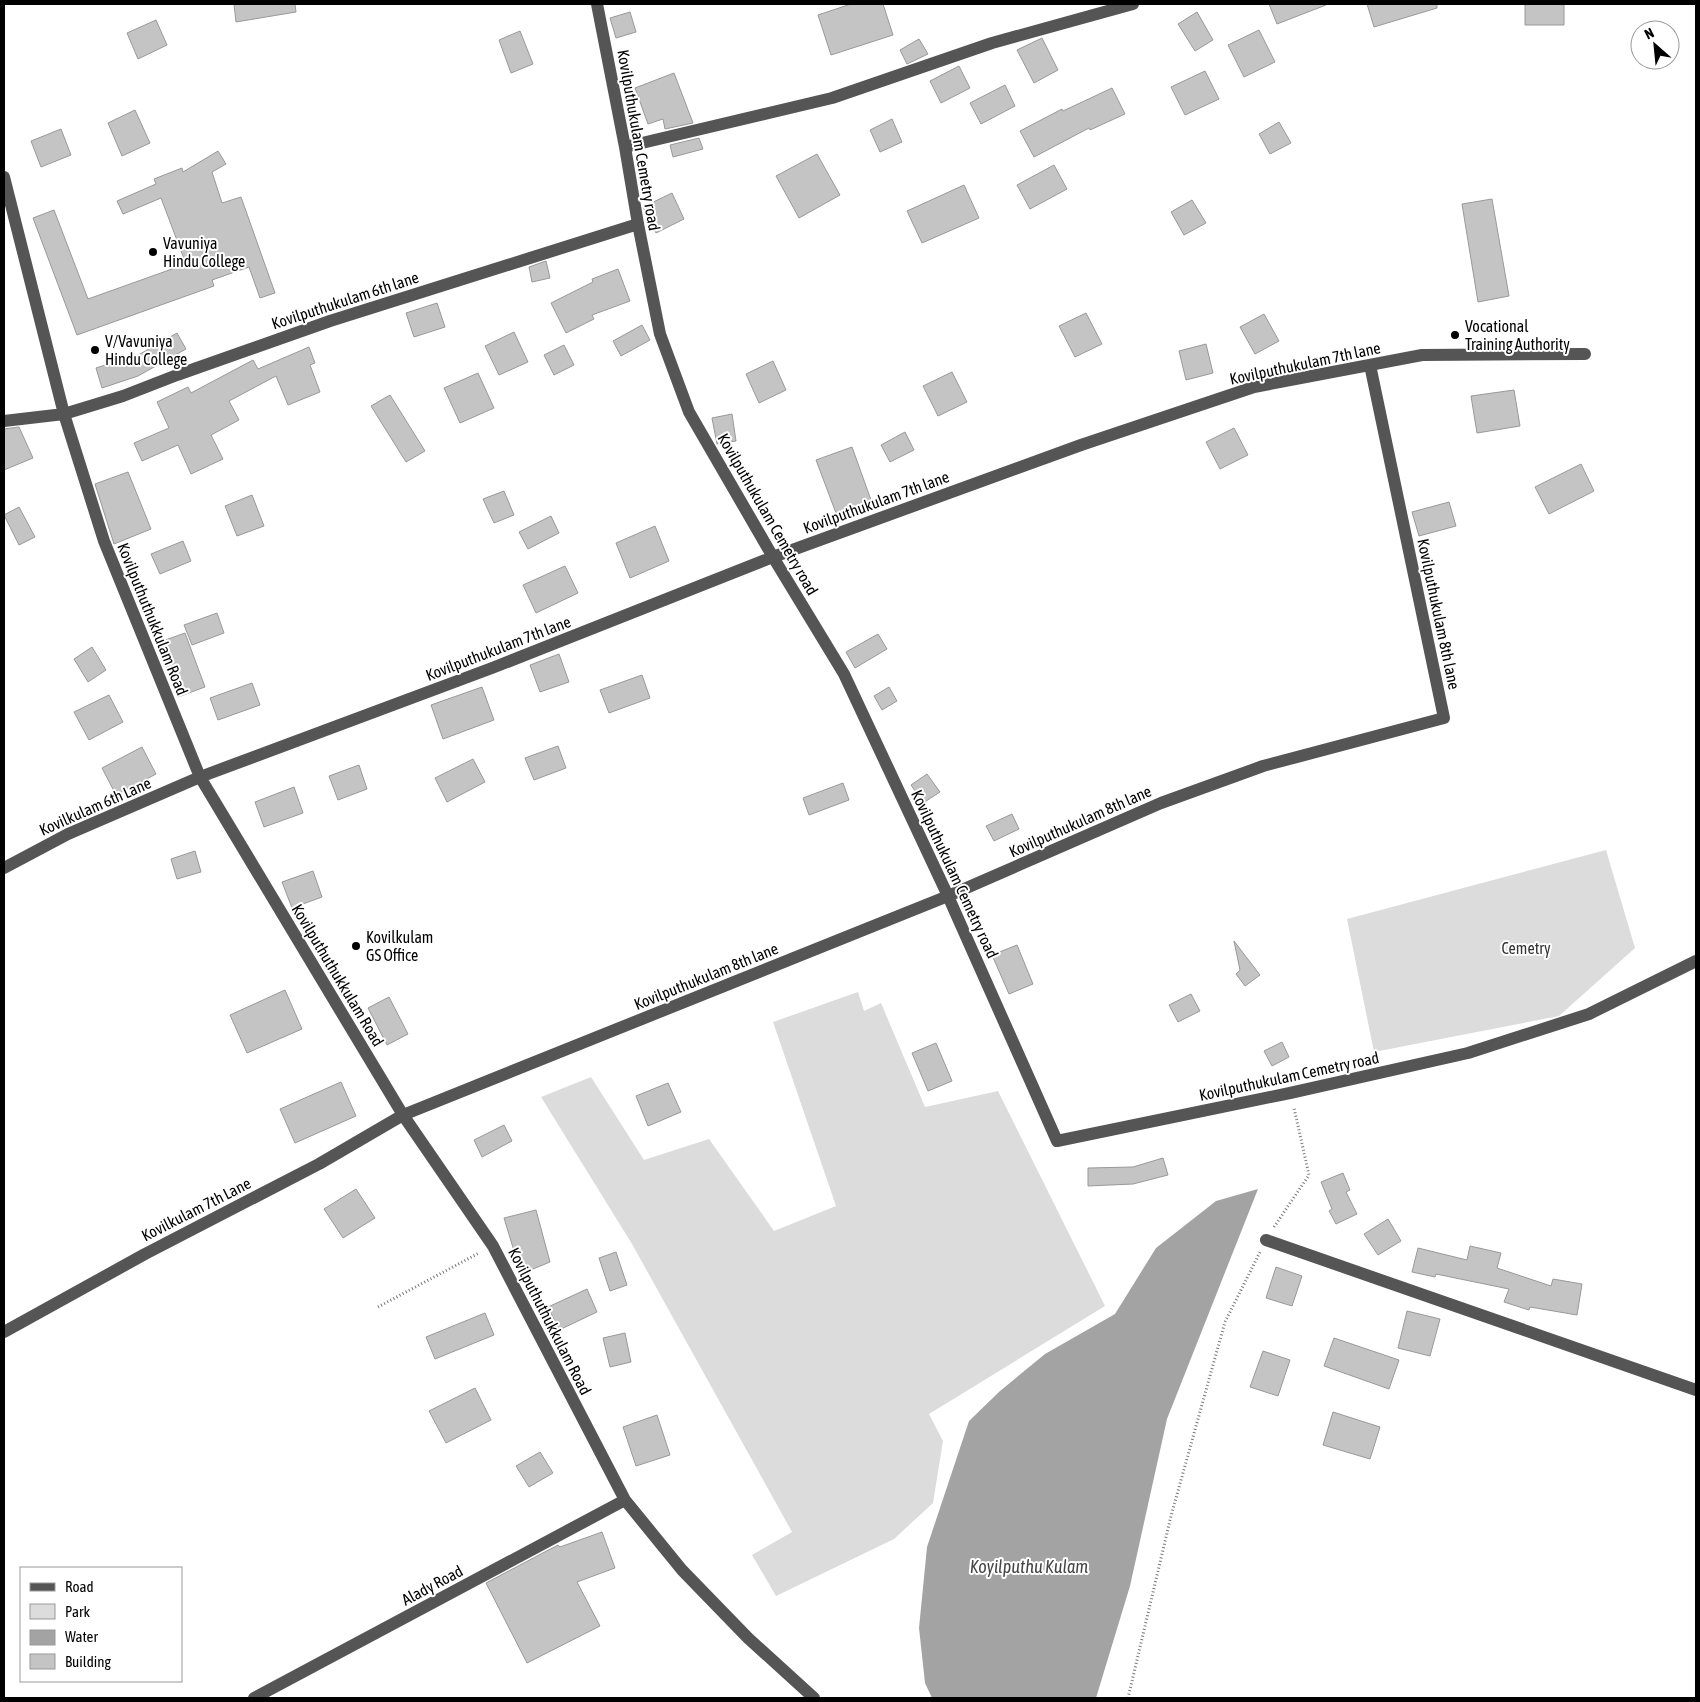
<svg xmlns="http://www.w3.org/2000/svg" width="1700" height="1702" viewBox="0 0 1700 1702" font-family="'Asap Condensed',sans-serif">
  <rect width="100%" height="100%" fill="#fff"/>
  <!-- green -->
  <path fill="#dcdcdc" d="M1606,850L1635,948L1559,1016L1374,1052L1347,919Z
    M858,992L864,1011L881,1003L925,1107L998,1091L1105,1306L929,1414L943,1441L933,1503L894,1539L776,1596L752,1555L792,1532L632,1244L541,1097L591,1077L644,1160L709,1139L774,1231L836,1206L773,1022Z"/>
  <!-- water -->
  <path fill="#a3a3a3" d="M1258,1189L1167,1419L1130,1586L1096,1698H932L925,1683L919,1628L927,1547L969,1421L1000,1391L1045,1354L1115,1314L1156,1248L1216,1201Z"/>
  <!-- building -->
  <path fill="#c4c4c4" stroke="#999" d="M234,4H295L296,12L236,22Z
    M851,4H883L893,35L831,55L818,15Z
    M1269,4H1325L1326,5L1277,24Z
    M1367,4H1437V8L1374,27Z
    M1525,4H1564V25H1525Z
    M630,12L636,32L616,38L610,18Z
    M1197,12L1213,40L1195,51L1178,24Z
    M156,20L167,45L138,59L127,33Z
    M1259,30L1275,62L1244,77L1228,45Z
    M520,31L533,64L511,73L499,40Z
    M1042,38L1058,70L1034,83L1017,50Z
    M919,39L928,54L907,64L900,50Z
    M959,66L970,88L941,103L930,81Z
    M1205,71L1219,99L1185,115L1171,87Z
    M674,73L693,123L665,129L663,119L648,124L635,88Z
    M1005,85L1015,106L981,124L970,103Z
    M1112,88L1125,114L1090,130L1089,128L1034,157L1020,131L1062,109L1063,111Z
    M135,110L150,143L122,156L108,123Z
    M892,119L902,142L880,152L870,130Z
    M1279,122L1291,143L1270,154L1259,134Z
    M61,129L71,155L41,167L31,141Z
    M699,138L703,149L673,157L670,145Z
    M218,151L226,164L212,172L222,203L241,197L275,293L260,298L249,267L212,280L214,286L77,335L33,218L54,210L88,299L186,264L161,198L123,214L117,201L156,184L154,179L182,168L183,172Z
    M817,154L840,195L799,218L776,176Z
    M1054,165L1067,189L1030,209L1017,185Z
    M964,185L979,218L922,243L907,211Z
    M672,193L684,219L656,233L643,207Z
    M1492,199L1509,296L1478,302L1462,204Z
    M1192,200L1206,223L1184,235L1171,212Z
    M546,261L550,278L532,282L529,267Z
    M618,269L630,301L592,315L594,319L566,333L551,303L593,282L592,279Z
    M437,303L445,327L414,337L406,313Z
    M1086,313L1102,344L1075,357L1059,326Z
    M1264,314L1279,341L1255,354L1240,327Z
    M642,325L650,340L621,356L613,341Z
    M514,332L528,362L499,375L485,346Z
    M177,333L186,349L138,376L102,388L96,368L140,354Z
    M1206,344L1213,373L1186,380L1179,351Z
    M564,345L574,365L554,375L544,355Z
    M309,347L315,363L310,365L320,392L288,405L276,376L229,401L239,420L211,435L223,459L191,474L178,445L142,461L134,443L169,428L157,402L188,387L191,393L253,360L258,369Z
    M773,361L786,390L759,403L746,374Z
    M952,372L967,402L938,416L923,386Z
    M478,373L494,408L460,423L444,388Z
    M1514,390L1520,426L1477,433L1471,396Z
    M390,395L425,451L406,462L371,406Z
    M732,414L736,441L717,444L712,418Z
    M19,427L33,458L4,470V429Z
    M1234,428L1248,455L1220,469L1206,442Z
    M905,432L914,450L890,462L881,445Z
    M852,447L871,500L836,513L816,460Z
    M1581,464L1594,491L1549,514L1535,487Z
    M128,472L151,529L114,544L95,484Z
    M504,491L514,515L494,523L483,499Z
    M252,495L264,526L237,536L225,506Z
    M1449,502L1456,526L1419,536L1412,512Z
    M19,507L35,537L19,545L4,515Z
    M551,516L559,533L528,549L519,532Z
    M655,526L669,561L630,578L616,543Z
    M183,541L191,561L160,574L151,554Z
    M565,566L578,593L536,613L523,585Z
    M217,613L224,633L192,645L184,625Z
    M185,633L205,687L178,697L157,643Z
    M878,634L887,649L855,668L846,652Z
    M92,647L106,670L88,682L74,659Z
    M559,654L569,682L540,692L530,665Z
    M642,675L650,698L609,713L600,690Z
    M252,683L260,705L218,720L210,698Z
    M482,687L494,720L443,739L431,705Z
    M889,687L897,701L882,710L874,696Z
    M109,695L123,722L89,740L74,712Z
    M558,746L566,768L534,780L525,758Z
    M142,747L156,774L116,795L102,768Z
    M473,759L485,782L447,802L435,778Z
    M359,765L367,789L338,800L329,776Z
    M927,774L940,792L923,803L911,785Z
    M843,783L849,800L809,815L803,798Z
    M294,787L303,813L264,827L255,802Z
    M1012,814L1019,829L994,841L986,826Z
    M195,851L201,872L177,879L171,859Z
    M313,871L322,897L292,908L282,882Z
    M1234,941L1260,975L1245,986L1236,974L1240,970Z
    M1017,945L1033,984L1009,994L992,955Z
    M285,990L302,1029L247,1053L230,1015Z
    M1191,994L1200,1011L1178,1022L1169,1005Z
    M389,997L408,1034L387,1045L368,1008Z
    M1282,1042L1289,1057L1272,1066L1264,1051Z
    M936,1043L952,1081L928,1091L912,1053Z
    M341,1082L356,1116L295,1143L280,1109Z
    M668,1083L681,1112L648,1126L636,1096Z
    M504,1125L512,1141L482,1157L474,1140Z
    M1163,1158L1168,1175L1133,1184L1088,1186V1168L1133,1167Z
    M1343,1173L1350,1190L1346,1192L1357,1214L1336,1224L1329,1211L1332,1209L1321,1182Z
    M356,1189L375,1218L343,1238L324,1209Z
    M536,1210L550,1262L521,1274L504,1218Z
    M1388,1219L1401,1241L1378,1255L1364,1234Z
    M1470,1246L1501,1253L1497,1268L1551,1286L1553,1279L1582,1284L1577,1315L1530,1307L1529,1310L1504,1302L1509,1289L1436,1274L1435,1277L1412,1272L1418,1248L1467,1260Z
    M616,1252L627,1285L610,1291L599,1258Z
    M1276,1267L1302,1276L1292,1306L1266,1298Z
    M587,1289L597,1312L559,1330L548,1307Z
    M1407,1311L1440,1319L1430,1356L1398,1348Z
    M485,1313L494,1335L435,1359L426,1337Z
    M625,1333L631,1362L610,1367L603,1338Z
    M1334,1338L1399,1360L1389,1389L1324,1366Z
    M1263,1351L1290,1360L1278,1396L1250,1387Z
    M475,1388L491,1420L446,1443L429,1411Z
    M1333,1412L1380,1427L1370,1459L1323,1445Z
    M657,1415L670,1455L636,1466L623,1427Z
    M540,1452L553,1473L529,1487L516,1466Z
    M602,1532L615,1568L577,1582L600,1626L527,1663L486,1583L558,1545L560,1547Z"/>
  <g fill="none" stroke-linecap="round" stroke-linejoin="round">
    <!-- path -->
    <path stroke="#777" stroke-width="3" stroke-dasharray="1 2.5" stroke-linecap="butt" d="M1274,1227L1309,1175L1294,1108
      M378,1307L479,1253
      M1128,1698L1171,1516L1225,1322L1260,1252"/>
    <!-- minor -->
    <path stroke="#555" stroke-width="12" d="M597,4L625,147L638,224L660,334L689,412L773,557L844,674L948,896L1057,1141L1290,1093L1468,1053L1589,1014L1696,961
      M625,147L832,98L992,43L1133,4
      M4,177L64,414L104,541L200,777L403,1115L493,1246L625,1500L682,1570L748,1638L814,1698
      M4,421L64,414L123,396L177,375L330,321L638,224
      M4,868L68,834L200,777L492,668L773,557L1081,445L1254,387L1422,355L1585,354
      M1266,1240L1696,1390
      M4,1332L145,1254L319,1164L403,1115L948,896L1161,803L1263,766L1444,718L1370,365
      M254,1698L625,1500"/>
  </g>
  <!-- markers -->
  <g fill="#000" stroke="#fff" stroke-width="2">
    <circle cx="153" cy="252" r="5"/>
    <circle cx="1455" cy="335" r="5"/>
    <circle cx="95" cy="350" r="5"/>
    <circle cx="356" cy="946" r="5"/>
  </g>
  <g text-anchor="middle" stroke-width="4" stroke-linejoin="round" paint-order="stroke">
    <!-- street labels -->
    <g font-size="16" fill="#000" stroke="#fff">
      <text transform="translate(639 140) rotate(80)" y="6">Kovilputhukulam Cemetry road</text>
      <text transform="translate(345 300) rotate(-18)" y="6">Kovilputhukulam 6th lane</text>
      <text transform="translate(1305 363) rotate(-12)" y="6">Kovilputhukulam 7th lane</text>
      <text transform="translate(876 502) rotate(-20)" y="6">Kovilputhukulam 7th lane</text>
      <text transform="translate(768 514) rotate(60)" y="6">Kovilputhukulam Cemetry road</text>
      <text transform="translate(1439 614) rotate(78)" y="6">Kovilputhukulam 8th lane</text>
      <text transform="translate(153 619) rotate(68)" y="6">Kovilputhuthukkulam Road</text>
      <text transform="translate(498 648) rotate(-21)" y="6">Kovilputhukulam 7th lane</text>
      <text transform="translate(95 806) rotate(-24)" y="6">Kovilkulam 6th Lane</text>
      <text transform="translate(1080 821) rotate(-24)" y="6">Kovilputhukulam 8th lane</text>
      <text transform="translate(955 874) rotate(65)" y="6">Kovilputhukulam Cemetry road</text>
      <text transform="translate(338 975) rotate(59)" y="6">Kovilputhuthukkulam Road</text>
      <text transform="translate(706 976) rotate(-22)" y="6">Kovilputhukulam 8th lane</text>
      <text transform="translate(1289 1076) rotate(-12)" y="6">Kovilputhukulam Cemetry road</text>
      <text transform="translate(196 1209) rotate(-27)" y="6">Kovilkulam 7th Lane</text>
      <text transform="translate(550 1321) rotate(63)" y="6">Kovilputhuthukkulam Road</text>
      <text transform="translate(432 1585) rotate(-28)" y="6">Alady Road</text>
    </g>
    <!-- poi labels -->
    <g font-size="16" fill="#000" stroke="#fff" text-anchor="start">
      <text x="163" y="249">Vavuniya<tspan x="163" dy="18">Hindu College</tspan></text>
      <text x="1465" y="332">Vocational<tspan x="1465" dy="18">Training Authority</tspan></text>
      <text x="105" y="347">V/Vavuniya<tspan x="105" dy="18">Hindu College</tspan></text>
      <text x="366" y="943">Kovilkulam<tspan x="366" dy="18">GS Office</tspan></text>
    </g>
    <!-- park labels -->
    <g font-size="16" fill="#333" stroke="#fff">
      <text x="1526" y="954">Cemetry</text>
    </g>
    <!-- water labels -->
    <g font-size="18" font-style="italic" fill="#444" stroke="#fff">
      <text x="1029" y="1573">Koyilputhu Kulam</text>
    </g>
  </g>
  <!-- border -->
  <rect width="1700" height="1702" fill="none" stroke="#000000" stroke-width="10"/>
  <!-- legend -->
  <rect x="20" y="1567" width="162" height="115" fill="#ffffff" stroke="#999999"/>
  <rect x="30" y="1583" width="25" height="8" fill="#555555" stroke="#999999"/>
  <text x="65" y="1592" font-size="15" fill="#000000">Road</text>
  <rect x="30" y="1604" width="25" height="15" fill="#dcdcdc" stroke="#999999"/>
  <text x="65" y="1617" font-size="15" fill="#000000">Park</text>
  <rect x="30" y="1630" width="25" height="15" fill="#a3a3a3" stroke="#999999"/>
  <text x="65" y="1642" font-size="15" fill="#000000">Water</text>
  <rect x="30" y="1654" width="25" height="15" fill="#c4c4c4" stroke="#999999"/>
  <text x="65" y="1667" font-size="15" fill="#000000">Building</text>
  <!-- north arrow -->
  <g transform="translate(1655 45) rotate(333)"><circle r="24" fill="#ffffff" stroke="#999999"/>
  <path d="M0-4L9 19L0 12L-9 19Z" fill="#000000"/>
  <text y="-8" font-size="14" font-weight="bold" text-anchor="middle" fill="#000000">N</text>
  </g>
</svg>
